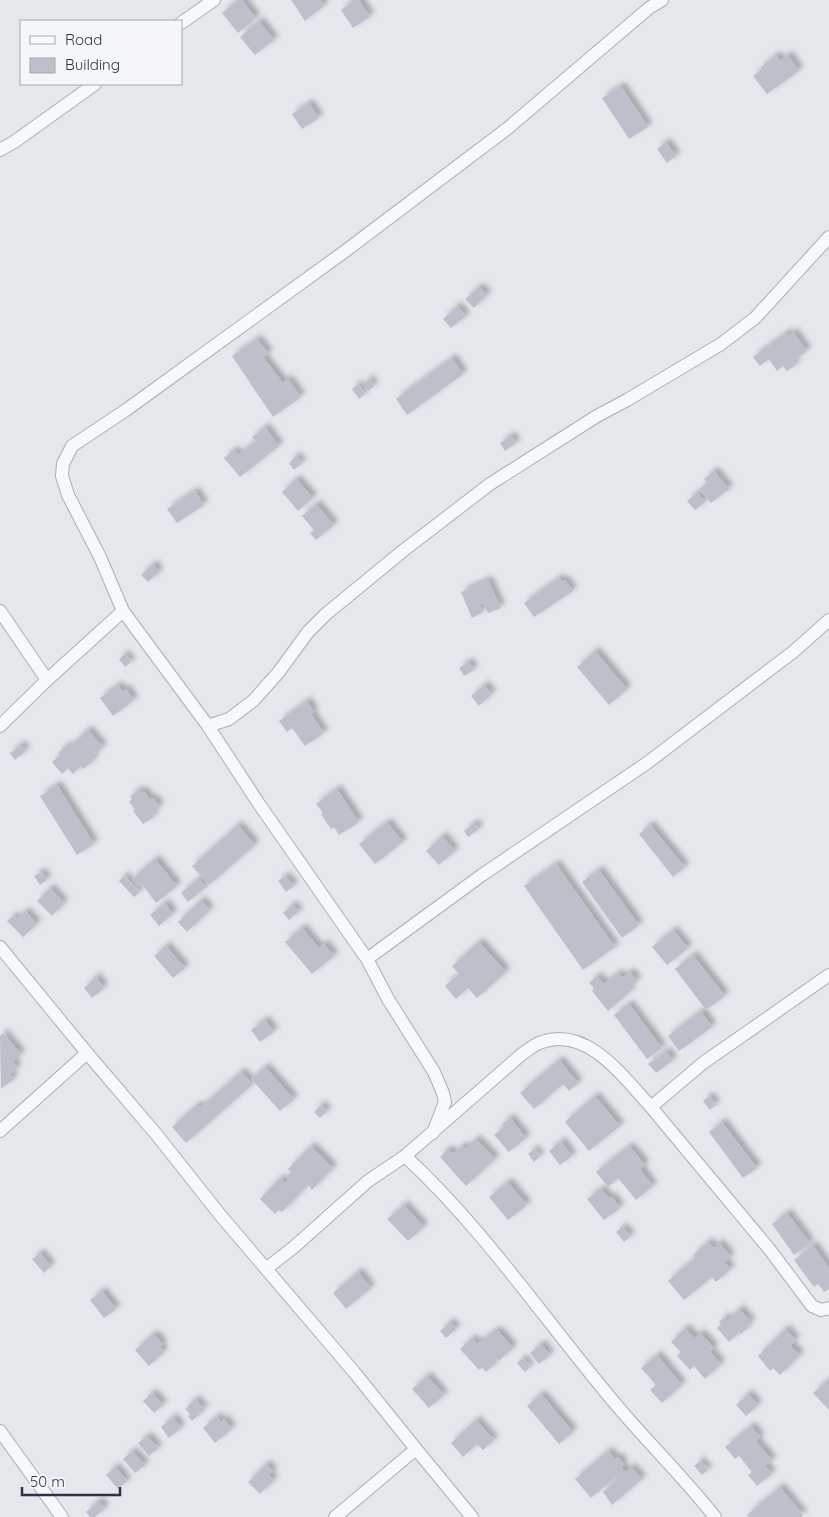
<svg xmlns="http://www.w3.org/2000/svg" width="829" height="1517" viewBox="0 0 829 1517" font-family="Quicksand,sans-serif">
  <defs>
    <filter id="shadow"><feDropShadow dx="4.5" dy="-4.5" stdDeviation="2.5" flood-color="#0004"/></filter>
  </defs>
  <rect width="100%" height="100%" fill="#e4e7ec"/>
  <!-- building -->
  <path fill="#bbc0ca" filter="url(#shadow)" d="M238,0H242L256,18L238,33L222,13Z
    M291,0H320L324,6L305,21Z
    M354,0H359L370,17L353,28L341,10Z
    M259,21L274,40L255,55L240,37Z
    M776,55L780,61L788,55L799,71L767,94L753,76L762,69L761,67Z
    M621,86L648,127L629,139L602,98Z
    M309,103L319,118L302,129L292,114Z
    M666,142L676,156L667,163L657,149Z
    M479,287L487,295L474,308L465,299Z
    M457,306L466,316L451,328L443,319Z
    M793,332L807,351L793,361L796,365L787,371L783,366L777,371L769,359L760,366L753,357L786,333L789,336Z
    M257,339L269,354L263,357L283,383L288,379L301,397L273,417L232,356Z
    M452,358L463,374L407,415L396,399Z
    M369,379L374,387L368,391L363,384Z
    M358,384L365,394L359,399L352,389Z
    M265,427L279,446L240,477L224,458L234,450L238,455L256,441L252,437Z
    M511,436L516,443L505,451L500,443Z
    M296,456L302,463L294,470L289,463Z
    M714,471L729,489L711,503L699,489L707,483L704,479Z
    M296,479L313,498L298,511L282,492Z
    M195,491L204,505L177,523L167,509Z
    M697,492L705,502L695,510L687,501Z
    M316,504L334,525L316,540L310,533L314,530L302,516Z
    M153,564L159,572L148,582L141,575Z
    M559,578L562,582L565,580L573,591L534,617L524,603Z
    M488,580L501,608L488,613L483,603L480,604L483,612L472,618L461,592Z
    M595,651L627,689L609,705L577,667Z
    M125,654L131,662L125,667L119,659Z
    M469,662L474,670L464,676L459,668Z
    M118,685L122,691L126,689L134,700L113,716L100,698Z
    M484,685L492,694L479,706L471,696Z
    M307,701L314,712L311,714L324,733L305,746L292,728L287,732L279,721Z
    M88,730L103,747L92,757L94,760L84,769L81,766L73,774L68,768L62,774L52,762L60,755L58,753L66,746L68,748L82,736L81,735Z
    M21,745L26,751L15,760L10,753Z
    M57,785L94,844L77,855L40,796Z
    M337,789L359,822L339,835L334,827L331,829L321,814L323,813L316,804Z
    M139,790L141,793L144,791L150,800L153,798L160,807L152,813L154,817L143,824L133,811L135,810L129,802L132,799L130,796Z
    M387,822L403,842L375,864L359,844Z
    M474,823L479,829L468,837L464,831Z
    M238,825L255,845L209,885L192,866Z
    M650,825L685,867L673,877L639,834Z
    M442,836L455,851L439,865L426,851Z
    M155,859L177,886L156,903L141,883L137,886L132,879Z
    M556,864L615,947L583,970L524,886Z
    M599,870L639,925L622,938L582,882Z
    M41,872L47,880L40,885L34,876Z
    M124,876L140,892L134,897L119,881Z
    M285,876L294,886L286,892L278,881Z
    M199,878L206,887L188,902L181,893Z
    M50,888L64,903L52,916L37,901Z
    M201,900L210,910L187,932L178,922Z
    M165,903L173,914L159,926L150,915Z
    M292,905L299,911L289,920L283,913Z
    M25,911L37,924L23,937L7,921L13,916L16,920Z
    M302,928L319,948L324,944L334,956L312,974L285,942Z
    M673,930L688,948L667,965L652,947Z
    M479,942L506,972L477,998L468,988L456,999L445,986L459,974L452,966Z
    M166,946L185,968L173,978L154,956Z
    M693,955L725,996L706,1010L675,969Z
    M630,972L637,981L629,988L631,991L608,1011L592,991L594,988L589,983L597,976L604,984L618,973L622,978Z
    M96,977L104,988L92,998L84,988Z
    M629,1004L662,1048L647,1059L614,1015Z
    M701,1011L712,1027L679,1051L668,1036Z
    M265,1020L274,1032L260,1042L251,1030Z
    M3,1033L21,1054L13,1062L17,1068L10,1075L14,1079L1,1089L0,1036Z
    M666,1051L673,1060L656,1073L648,1064Z
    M559,1060L578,1083L569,1091L563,1084L534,1109L520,1093Z
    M265,1067L294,1099L280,1111L251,1079Z
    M241,1072L253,1084L186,1143L172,1127L196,1106L201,1107Z
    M595,1096L620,1126L589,1151L565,1122Z
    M709,1096L716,1105L710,1110L703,1101Z
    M321,1105L327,1111L320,1118L314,1112Z
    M510,1118L526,1138L509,1152L494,1135L504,1127L502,1124Z
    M722,1122L757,1168L743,1178L709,1132Z
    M476,1139L495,1159L466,1186L440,1157L448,1149L453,1154L462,1146L465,1149Z
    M561,1141L572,1156L560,1165L549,1151Z
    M311,1146L333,1168L312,1190L308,1185L282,1212L279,1210L275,1214L260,1199L280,1178L285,1183L289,1179L286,1177L291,1172L288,1169Z
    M629,1146L645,1165L640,1169L653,1186L636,1200L618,1178L608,1187L596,1172Z
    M534,1149L540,1156L534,1162L528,1154Z
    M508,1182L527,1205L508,1220L489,1197Z
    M601,1189L609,1198L612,1197L620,1208L604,1220L587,1199Z
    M404,1205L424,1227L408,1241L387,1219Z
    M787,1213L810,1243L794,1255L772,1224Z
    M622,1227L631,1236L624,1242L616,1232Z
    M708,1242L714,1248L719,1243L731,1257L724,1262L731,1269L716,1282L712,1277L684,1300L668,1281L695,1258L693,1255Z
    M813,1245L829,1268V1289L824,1292L818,1284L814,1287L794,1260Z
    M40,1253L51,1266L44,1273L32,1259Z
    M358,1272L371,1288L346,1309L333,1293Z
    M102,1291L116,1309L104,1318L90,1300Z
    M739,1309L751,1322L746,1326L748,1328L741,1334L739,1332L729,1342L717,1328L721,1324L719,1322L724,1317L727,1321Z
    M450,1322L456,1329L446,1338L440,1331Z
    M685,1328L695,1338L700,1333L714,1348L710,1352L721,1364L705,1379L694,1366L690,1370L677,1356L681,1352L671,1342Z
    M785,1329L796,1340L790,1345L800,1355L780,1375L773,1368L770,1371L758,1356Z
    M495,1331L499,1332L513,1348L499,1361L497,1358L491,1363L494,1365L486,1372L482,1368L479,1370L460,1349L472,1338L477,1344Z
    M153,1334L163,1344L160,1347L164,1352L149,1366L135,1350Z
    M541,1344L550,1355L539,1364L530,1353Z
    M657,1355L682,1385L662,1403L650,1390L656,1385L641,1368Z
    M521,1359L524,1360L530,1367L525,1372L517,1363Z
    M427,1376L444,1395L429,1408L412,1389Z
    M829,1379V1410L813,1393Z
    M152,1393L163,1405L154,1413L143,1401Z
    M541,1394L573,1432L559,1444L527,1406Z
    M748,1394L758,1405L746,1416L736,1405Z
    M195,1399L205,1410L202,1412L201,1410L198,1413L200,1414L192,1421L188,1416L190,1414L185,1409Z
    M217,1416L221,1422L224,1419L232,1429L215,1443L203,1428Z
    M173,1417L181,1428L169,1438L161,1427Z
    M476,1420L494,1440L483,1450L477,1444L463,1457L451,1443Z
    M751,1426L760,1437L756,1441L772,1460L765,1466L772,1474L757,1486L748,1475L752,1472L739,1456L735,1459L725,1447Z
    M147,1436L158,1448L149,1456L138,1443Z
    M132,1451L145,1465L135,1473L123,1459Z
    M608,1451L615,1459L618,1457L624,1465L621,1467L626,1472L631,1467L642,1479L612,1505L603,1492L616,1480L614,1478L591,1498L575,1479Z
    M700,1461L708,1470L702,1475L694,1466Z
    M266,1464L273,1471L269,1475L274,1480L260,1494L248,1482Z
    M115,1467L127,1481L118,1489L106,1475Z
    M780,1487L803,1515L801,1517H749L747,1515Z
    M98,1501L105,1508L95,1517H90L86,1512Z"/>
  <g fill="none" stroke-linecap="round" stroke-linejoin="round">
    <defs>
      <path id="street" d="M181,23L214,0
        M0,150L14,142L95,84
        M0,611L47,680
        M0,726L47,680L123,611
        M208,726L229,719L253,701L278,673L308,632L326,614L404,550L490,484L597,416L627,400L721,344L755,318L829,237
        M0,947L87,1053L156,1134L221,1216L354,1372L416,1449L335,1517
        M367,959L482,875L647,763L793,652L829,620
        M651,1107L770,1250L812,1306L821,1310L829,1308
        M0,1131L87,1053
        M433,1133L445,1102L443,1093L434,1072L388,999L367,959L259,804L208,726L123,611L100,557L68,495L62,476L63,464L72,446L126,410L344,252L508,128L649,8L662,0
        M405,1156C484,1229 544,1319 613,1401C646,1441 683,1476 715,1517
        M267,1268L294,1247L368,1181L405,1156L522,1054C528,1050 535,1044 542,1042C588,1026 624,1078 651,1107L703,1063L829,975
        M0,1431L62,1517
        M416,1449L472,1517"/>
    </defs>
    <!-- street casing -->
    <use href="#street" stroke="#a9aeb7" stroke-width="14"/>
    <!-- street -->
    <use href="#street" stroke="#f7f8fa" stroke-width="12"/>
  </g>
  <!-- legend -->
  <rect x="20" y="20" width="162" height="65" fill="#f4f6f9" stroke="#a4a8b1"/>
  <rect x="30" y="36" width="25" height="8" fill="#f7f8fa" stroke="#a4a8b1"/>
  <text x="65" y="45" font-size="15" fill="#2b3445">Road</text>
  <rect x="30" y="58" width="25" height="15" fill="#bbc0ca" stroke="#a4a8b1"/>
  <text x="65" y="70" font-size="15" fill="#2b3445">Building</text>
  <!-- scale -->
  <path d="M22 1487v8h98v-8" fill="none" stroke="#2b3445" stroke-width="2.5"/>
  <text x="30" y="1487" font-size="15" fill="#2b3445" stroke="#f4f6f9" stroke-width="4" paint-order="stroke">50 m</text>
</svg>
